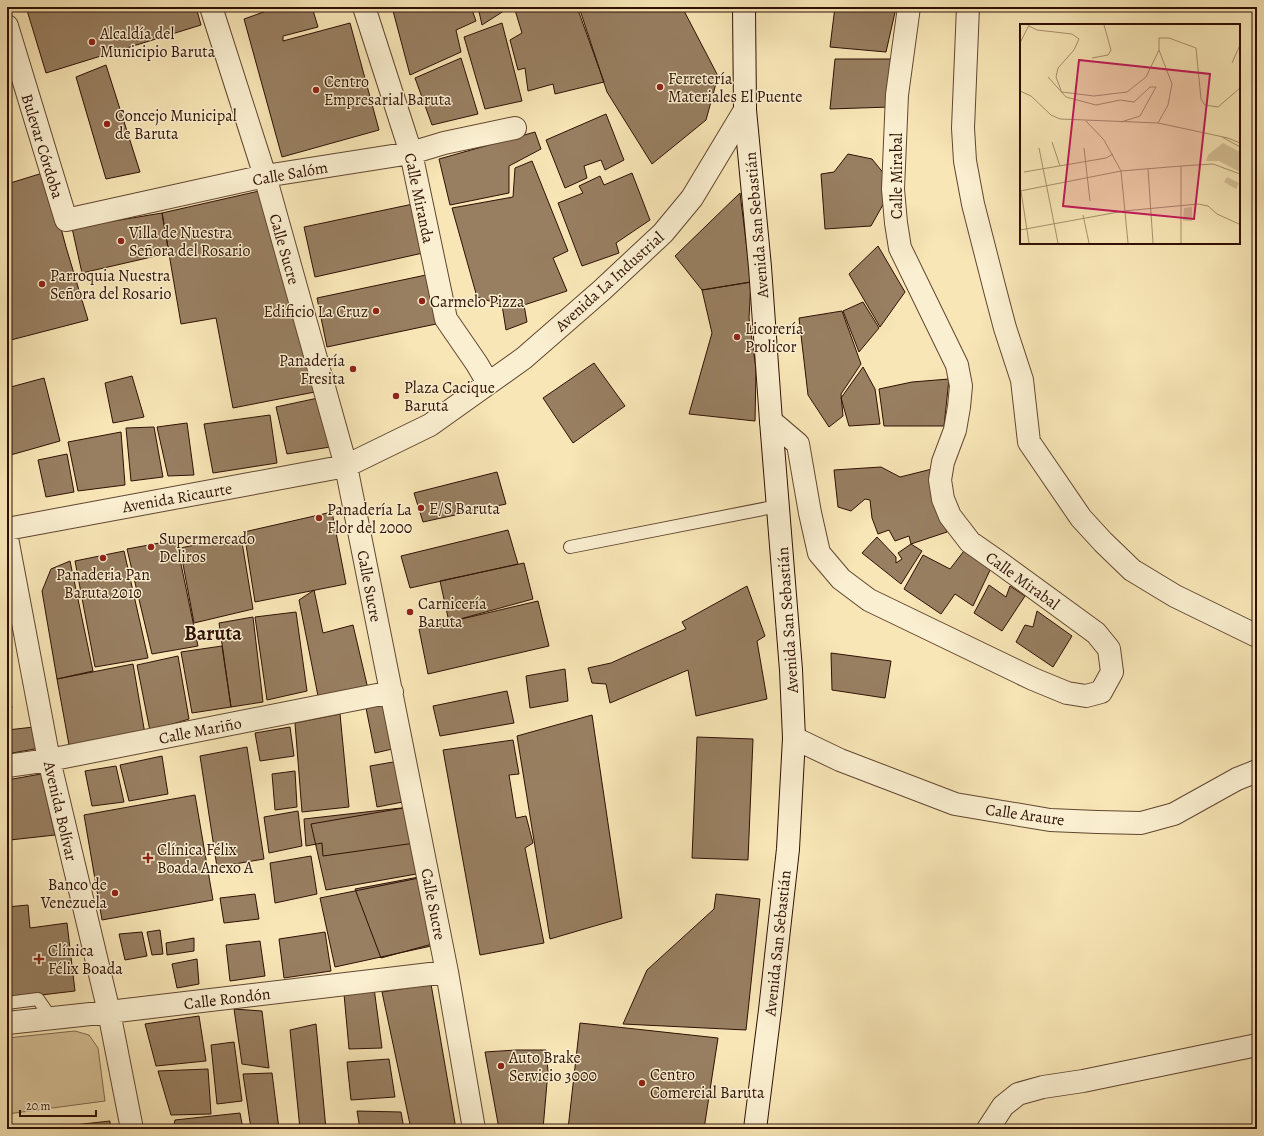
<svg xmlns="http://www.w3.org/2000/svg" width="1264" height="1136" viewBox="0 0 1264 1136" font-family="Alegreya,serif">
  <rect width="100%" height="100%" fill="#f8e6b6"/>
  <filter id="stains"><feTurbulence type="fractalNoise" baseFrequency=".005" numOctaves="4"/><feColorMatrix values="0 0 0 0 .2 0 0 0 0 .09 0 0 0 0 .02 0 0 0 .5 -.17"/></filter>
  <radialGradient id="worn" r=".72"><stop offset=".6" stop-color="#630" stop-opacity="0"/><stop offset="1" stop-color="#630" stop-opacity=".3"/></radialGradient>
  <!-- green -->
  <path fill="#d6c298" stroke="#82694e" d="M75,1031L89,1035L98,1048L105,1101L7,1114V1038Z"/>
  <!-- building -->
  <path fill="#987f61" stroke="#2f1004" d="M26,7H196L201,25L46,73Z
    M278,7H300L302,10L312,7L318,27L283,36V41L350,23L379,130L282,157L244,19Z
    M392,7H454V8L471,7L476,21L456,30L461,52L410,75Z
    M478,7H510L482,25Z
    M525,7H577L604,82L555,94L553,84L528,91L525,68L518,70L510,40L522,33L515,10Z
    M579,7H682L718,76L706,120L652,164L607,92Z
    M835,7L896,8L886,52L830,47Z
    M502,23L522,101L485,109L464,37Z
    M461,58L478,114L432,125L415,78Z
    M835,59H896L890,107L830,109Z
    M106,65L140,172L106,179L76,77Z
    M606,114L624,160L605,170L601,160L584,166L587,178L565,188L546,140Z
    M535,132L541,149L509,166V193L450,205L439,159Z
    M848,154L872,159L889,180V194L871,226L825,229L821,174L834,172Z
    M532,161L568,251L553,258L567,291L524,305L527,322L506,330L502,305L477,297L452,208L513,197L515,168Z
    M46,172L66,247L88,320L7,341V184Z
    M632,173L650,220L616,243L619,253L582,266L558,203L583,193L579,186L600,176L604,185Z
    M268,189L325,390L233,408L216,318L181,324L162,213Z
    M740,193L751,282L702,290L675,256Z
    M413,204L423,253L315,277L304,227Z
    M162,213L169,253L82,273L72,228Z
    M878,246L905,292L880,327L849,274Z
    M426,275L436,324L327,347L317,298Z
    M751,282L749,318L756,369L755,421L689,414L712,333L702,290Z
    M863,302L879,328L859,352L843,311Z
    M842,311L861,364L841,394L843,416L829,427L808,395L799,318Z
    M594,363L625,406L573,443L543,398Z
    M863,367L875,389L880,424L849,426L841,398Z
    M132,376L144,417L113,423L105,383Z
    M44,378L60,441L7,456V388Z
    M949,379L944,426H884L879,389L912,382Z
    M318,398L330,447L287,454L276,407Z
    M270,415L277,463L213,473L204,424Z
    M187,423L194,475L168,476L157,427Z
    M154,427L163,477L131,481L126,428Z
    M121,432L125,485L78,491L68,442Z
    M67,454L74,492L46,497L38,460Z
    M881,467L900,477L932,469L933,498L947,532L911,544L909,536L895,541L889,530L878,534L872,518L870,500L865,499L851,511L838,507L834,470Z
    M497,472L506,504L423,522L414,493Z
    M332,512L346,584L255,602L244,532Z
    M508,530L518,564L410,588L401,556Z
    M241,536L253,609L194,623L180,548Z
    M877,537L896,557V563L902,559L898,553L911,544L922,551L901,584L862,553Z
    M176,540L198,646L152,654L127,549Z
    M967,547L993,564L973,606L955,594L941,614L904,589L923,555L950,569Z
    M124,551L148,658L95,667L75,561Z
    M70,561L93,671L57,679L42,591L51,569Z
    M524,563L533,599L449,622L440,581Z
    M989,585L1006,597L1010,586L1025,596L1002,631L974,613Z
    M747,586L765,636L757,641L767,699L696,716L688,670L610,703L606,684L592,683L588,668L611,663L686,629L682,622Z
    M314,590L323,633L353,625L368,689L319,701L299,600Z
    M538,601L549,646L428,674L419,629Z
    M1037,611L1072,636L1053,667L1016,642L1025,625L1033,627Z
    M296,612L307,691L267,700L255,617Z
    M253,617L263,702L231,707L219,623Z
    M222,646L231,707L192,713L181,652Z
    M831,653L891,661L885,698L832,690Z
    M178,656L189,719L150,731L137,665Z
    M133,664L145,734L69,745L57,679Z
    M565,669L568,701L530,708L526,676Z
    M7,685L12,708L7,709Z
    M507,691L514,723L440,736L433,706Z
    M394,701L401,747L375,753L366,708Z
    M340,714L349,807L302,812L295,723Z
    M592,715L622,918L550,939L517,736Z
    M34,727L40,748L7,754V730Z
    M290,727L294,756L260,761L255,733Z
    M697,737L753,739L748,860L692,858Z
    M513,740L519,774L509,775L516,818L526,816L533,843L525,848L544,943L480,955L443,750Z
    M247,747L264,859L217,867L200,756Z
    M162,756L168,794L129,801L120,765Z
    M405,760L408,801L377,807L370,766Z
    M116,766L124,802L92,806L85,771Z
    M295,771L297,807L275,810L272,774Z
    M41,774L55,835L10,840L7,807V780Z
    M195,795L213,900L102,920L84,815Z
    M409,807L422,873L326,890L311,824Z
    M410,807L415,843L323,856L322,843L306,846L304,819Z
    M298,811L302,846L269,853L264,817Z
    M311,856L317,894L275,903L270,863Z
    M419,877L436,943L381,958L355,889Z
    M424,877L436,945L335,967L320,898Z
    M255,894L259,919L224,923L220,898Z
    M716,894L760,899L746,1030L623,1024L647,970L714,909Z
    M28,905L30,928L67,923L75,991L7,999V907Z
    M160,930L163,954L152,955L147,932Z
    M142,932L147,956L125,960L119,934Z
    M325,932L331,971L284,978L279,939Z
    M194,938V951L167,955L166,943Z
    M260,941L265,976L230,981L226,945Z
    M197,959L199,984L177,988L172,964Z
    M431,984L456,1129H411L382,992Z
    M374,988L382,1048L349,1049L344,994Z
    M234,1009L262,1011L269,1068L242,1064Z
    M199,1016L206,1061L156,1066L145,1024Z
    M580,1023L718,1038L704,1129H568Z
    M316,1024L326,1129H300L290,1030Z
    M234,1042L242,1101L217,1104L211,1045Z
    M516,1050H546L548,1071L543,1129H499L485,1052Z
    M389,1059L395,1097L351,1100L347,1062Z
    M208,1069L211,1114L171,1115L158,1071Z
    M272,1073L279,1129H251L243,1074Z
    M357,1111L401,1112L404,1129H360Z
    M240,1113L243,1129H173L175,1120Z
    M110,1121V1129H38Z"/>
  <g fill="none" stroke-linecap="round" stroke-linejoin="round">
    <defs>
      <path id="lane" d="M570,547L778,506
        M7,1003L38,999L51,1018"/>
      <path id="street" d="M211,7L265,176L346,466L447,972L474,1129
        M364,7L411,153L446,319L477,364L488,383
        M968,7L963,128L965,161L973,204L995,290L1005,328L1022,380L1029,442L1081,518L1103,542L1132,570L1175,596L1257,636
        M7,26L66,220L265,176L411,153L444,143L515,128
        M771,421L798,444L810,513L819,553L841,579L869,600L1033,679L1067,693L1086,696L1101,692L1112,672L1109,649L1096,633L1000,563L970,542L950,516L943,499L940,480L943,462L955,430L959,407L961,386L957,365L900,248L896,223L893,189L897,95L909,7
        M7,529L346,466L430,425L524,358L602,290L663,233L692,198L745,110
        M7,538L49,760L109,1012L132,1129
        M794,738L840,760L955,804L1050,820L1097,822L1141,823L1174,814L1237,779L1257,771
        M7,766L49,760L392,692
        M7,1023L109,1012L447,972
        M988,1129L1003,1106L1018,1094L1043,1087L1083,1081L1257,1045"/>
      <path id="secondary" d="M744,7L745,110L760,267L771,421L791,670L794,738L788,849L770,1010L755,1129"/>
    </defs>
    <!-- lane casing -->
    <use href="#lane" stroke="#614630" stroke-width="14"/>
    <!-- street casing -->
    <use href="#street" stroke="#614630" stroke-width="24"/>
    <!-- secondary casing -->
    <use href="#secondary" stroke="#2f1004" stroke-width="24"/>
    <!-- lane -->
    <use href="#lane" stroke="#faefd0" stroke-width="12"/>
    <!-- street -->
    <use href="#street" stroke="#faefd0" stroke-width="22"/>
    <!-- secondary -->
    <use href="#secondary" stroke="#faefd0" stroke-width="22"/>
  </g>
  <!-- markers -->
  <g fill="#8f2418" stroke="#faefd0" stroke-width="1.5">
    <circle cx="92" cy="42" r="4"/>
    <circle cx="660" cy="87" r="4"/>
    <circle cx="316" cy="90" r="4"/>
    <circle cx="107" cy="124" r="4"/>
    <circle cx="121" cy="241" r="4"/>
    <circle cx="42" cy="284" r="4"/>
    <circle cx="422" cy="301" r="4"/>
    <circle cx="376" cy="311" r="4"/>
    <circle cx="737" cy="337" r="4"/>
    <circle cx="353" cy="369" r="4"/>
    <circle cx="396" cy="396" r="4"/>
    <circle cx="421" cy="508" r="4"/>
    <circle cx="319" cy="518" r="4"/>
    <circle cx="151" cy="547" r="4"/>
    <circle cx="103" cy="558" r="4"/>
    <circle cx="410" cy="612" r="4"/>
    <path d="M146 852h4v4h4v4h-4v4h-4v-4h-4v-4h4z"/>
    <circle cx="115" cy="893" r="4"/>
    <path d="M37 953h4v4h4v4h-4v4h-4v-4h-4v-4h4z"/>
    <circle cx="501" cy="1066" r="4"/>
    <circle cx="642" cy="1083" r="4"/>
  </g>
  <g text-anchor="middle" stroke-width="3" stroke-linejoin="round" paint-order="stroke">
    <!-- poi labels -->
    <g font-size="16" fill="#2f1004" stroke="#faefd0" text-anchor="start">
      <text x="100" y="39">Alcaldía del<tspan x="100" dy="18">Municipio Baruta</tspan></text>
      <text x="668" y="84">Ferretería<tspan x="668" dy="18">Materiales El Puente</tspan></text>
      <text x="324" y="87">Centro<tspan x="324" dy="18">Empresarial Baruta</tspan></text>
      <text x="115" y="121">Concejo Municipal<tspan x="115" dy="18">de Baruta</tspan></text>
      <text x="129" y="238">Villa de Nuestra<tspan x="129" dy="18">Señora del Rosario</tspan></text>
      <text x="50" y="281">Parroquia Nuestra<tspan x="50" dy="18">Señora del Rosario</tspan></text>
      <text x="430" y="307">Carmelo Pizza</text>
      <text x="368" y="317" text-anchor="end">Edificio La Cruz</text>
      <text x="745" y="334">Licorería<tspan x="745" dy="18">Prolicor</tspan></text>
      <text x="345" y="366" text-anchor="end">Panadería<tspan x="345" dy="18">Fresita</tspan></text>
      <text x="404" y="393">Plaza Cacique<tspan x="404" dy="18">Baruta</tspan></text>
      <text x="429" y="514">E/S Baruta</text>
      <text x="327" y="515">Panadería La<tspan x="327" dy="18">Flor del 2000</tspan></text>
      <text x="159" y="544">Supermercado<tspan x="159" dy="18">Deliros</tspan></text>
      <text x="103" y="580" text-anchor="middle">Panaderia Pan<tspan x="103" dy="18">Baruta 2010</tspan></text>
      <text x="418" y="609">Carnicería<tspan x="418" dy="18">Baruta</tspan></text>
      <text x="157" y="855">Clínica Félix<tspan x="157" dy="18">Boada Anexo A</tspan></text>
      <text x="107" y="890" text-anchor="end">Banco de<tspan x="107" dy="18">Venezuela</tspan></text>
      <text x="48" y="956">Clínica<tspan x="48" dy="18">Félix Boada</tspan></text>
      <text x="509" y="1063">Auto Brake<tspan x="509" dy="18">Servicio 3000</tspan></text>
      <text x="650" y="1080">Centro<tspan x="650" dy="18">Comercial Baruta</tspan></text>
    </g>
    <!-- street labels -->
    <g font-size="16" fill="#2f1004" stroke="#faefd0">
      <text transform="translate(43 146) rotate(73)" y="6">Bulevar Córdoba</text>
      <text transform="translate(290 173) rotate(-10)" y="6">Calle Salóm</text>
      <text transform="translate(896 176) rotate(-90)" y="6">Calle Mirabal</text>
      <text transform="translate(420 198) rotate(78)" y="6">Calle Miranda</text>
      <text transform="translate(756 225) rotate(-95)" y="6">Avenida San Sebastián</text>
      <text transform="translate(285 249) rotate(74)" y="6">Calle Sucre</text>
      <text transform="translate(609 281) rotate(-42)" y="6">Avenida La Industrial</text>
      <text transform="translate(177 497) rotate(-10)" y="6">Avenida Ricaurte</text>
      <text transform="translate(1023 580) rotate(36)" y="6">Calle Mirabal</text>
      <text transform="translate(370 586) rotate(79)" y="6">Calle Sucre</text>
      <text transform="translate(787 620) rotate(-94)" y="6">Avenida San Sebastián</text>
      <text transform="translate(200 730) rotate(-11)" y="6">Calle Mariño</text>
      <text transform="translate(61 811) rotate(77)" y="6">Avenida Bolívar</text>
      <text transform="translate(1025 814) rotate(8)" y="6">Calle Araure</text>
      <text transform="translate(434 904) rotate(79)" y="6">Calle Sucre</text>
      <text transform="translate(777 943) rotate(-84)" y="6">Avenida San Sebastián</text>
      <text transform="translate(227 998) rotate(-7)" y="6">Calle Rondón</text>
    </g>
    <!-- district labels -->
    <g font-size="20" font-weight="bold" fill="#2f1004" stroke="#faefd0">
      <text x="213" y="640">Baruta</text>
    </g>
  </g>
  <!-- overview -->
  <g transform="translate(1020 24)">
    <rect width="220" height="220" fill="#f8e6b6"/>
    <path d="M203,119L220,128V148L199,137H186L188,131ZM207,153L219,159L216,165L204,158ZM172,183V197H163L164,184Z" fill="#d6c298"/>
    <path fill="none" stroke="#a8906f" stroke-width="1" d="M9,2L17,6L52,10L59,15L54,26L38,44L36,53L42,69M0,19L9,1M72,34L88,31L91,26L84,1M212,39L220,21M28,53L46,73L76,81L100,76L114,78L130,63H136L120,92L101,98M0,67L11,72L31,91L40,95L138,99L208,114L220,119M42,68L74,72L107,68L126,53L139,26M66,97L84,116L101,147L108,219M138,99L148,81L152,60L139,26V14H149L176,24L181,75L185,81L198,83L220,64M202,113L220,123M32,118L40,142M19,124L38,219M64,124L70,177M161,142V219M128,145L133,219M4,148L86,134L93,130M0,167L101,147L161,142L193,140L220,150M1,167L9,219M63,191L69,219M0,206L104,187L178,180L188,182L197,190L219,200"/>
    <path fill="#c2185b" fill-opacity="0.15" stroke="#c2185b" stroke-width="2" d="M59,36L190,50L174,195L43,182Z"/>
    <rect width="220" height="220" fill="none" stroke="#2f1004" stroke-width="2"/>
  </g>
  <!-- margin -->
  <rect width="1264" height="1136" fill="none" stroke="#f8e6b6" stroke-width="24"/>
  <rect x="8" y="8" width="1248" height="1120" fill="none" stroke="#2f1004" stroke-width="2"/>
  <rect x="12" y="12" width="1240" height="1112" fill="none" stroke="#2f1004"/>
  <!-- scale -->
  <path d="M20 1110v6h76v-6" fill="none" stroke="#2f1004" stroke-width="2"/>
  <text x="26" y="1110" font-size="12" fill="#2f1004" stroke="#faefd0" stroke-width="3" paint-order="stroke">20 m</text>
  <rect width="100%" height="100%" filter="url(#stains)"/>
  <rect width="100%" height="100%" fill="url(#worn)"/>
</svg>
